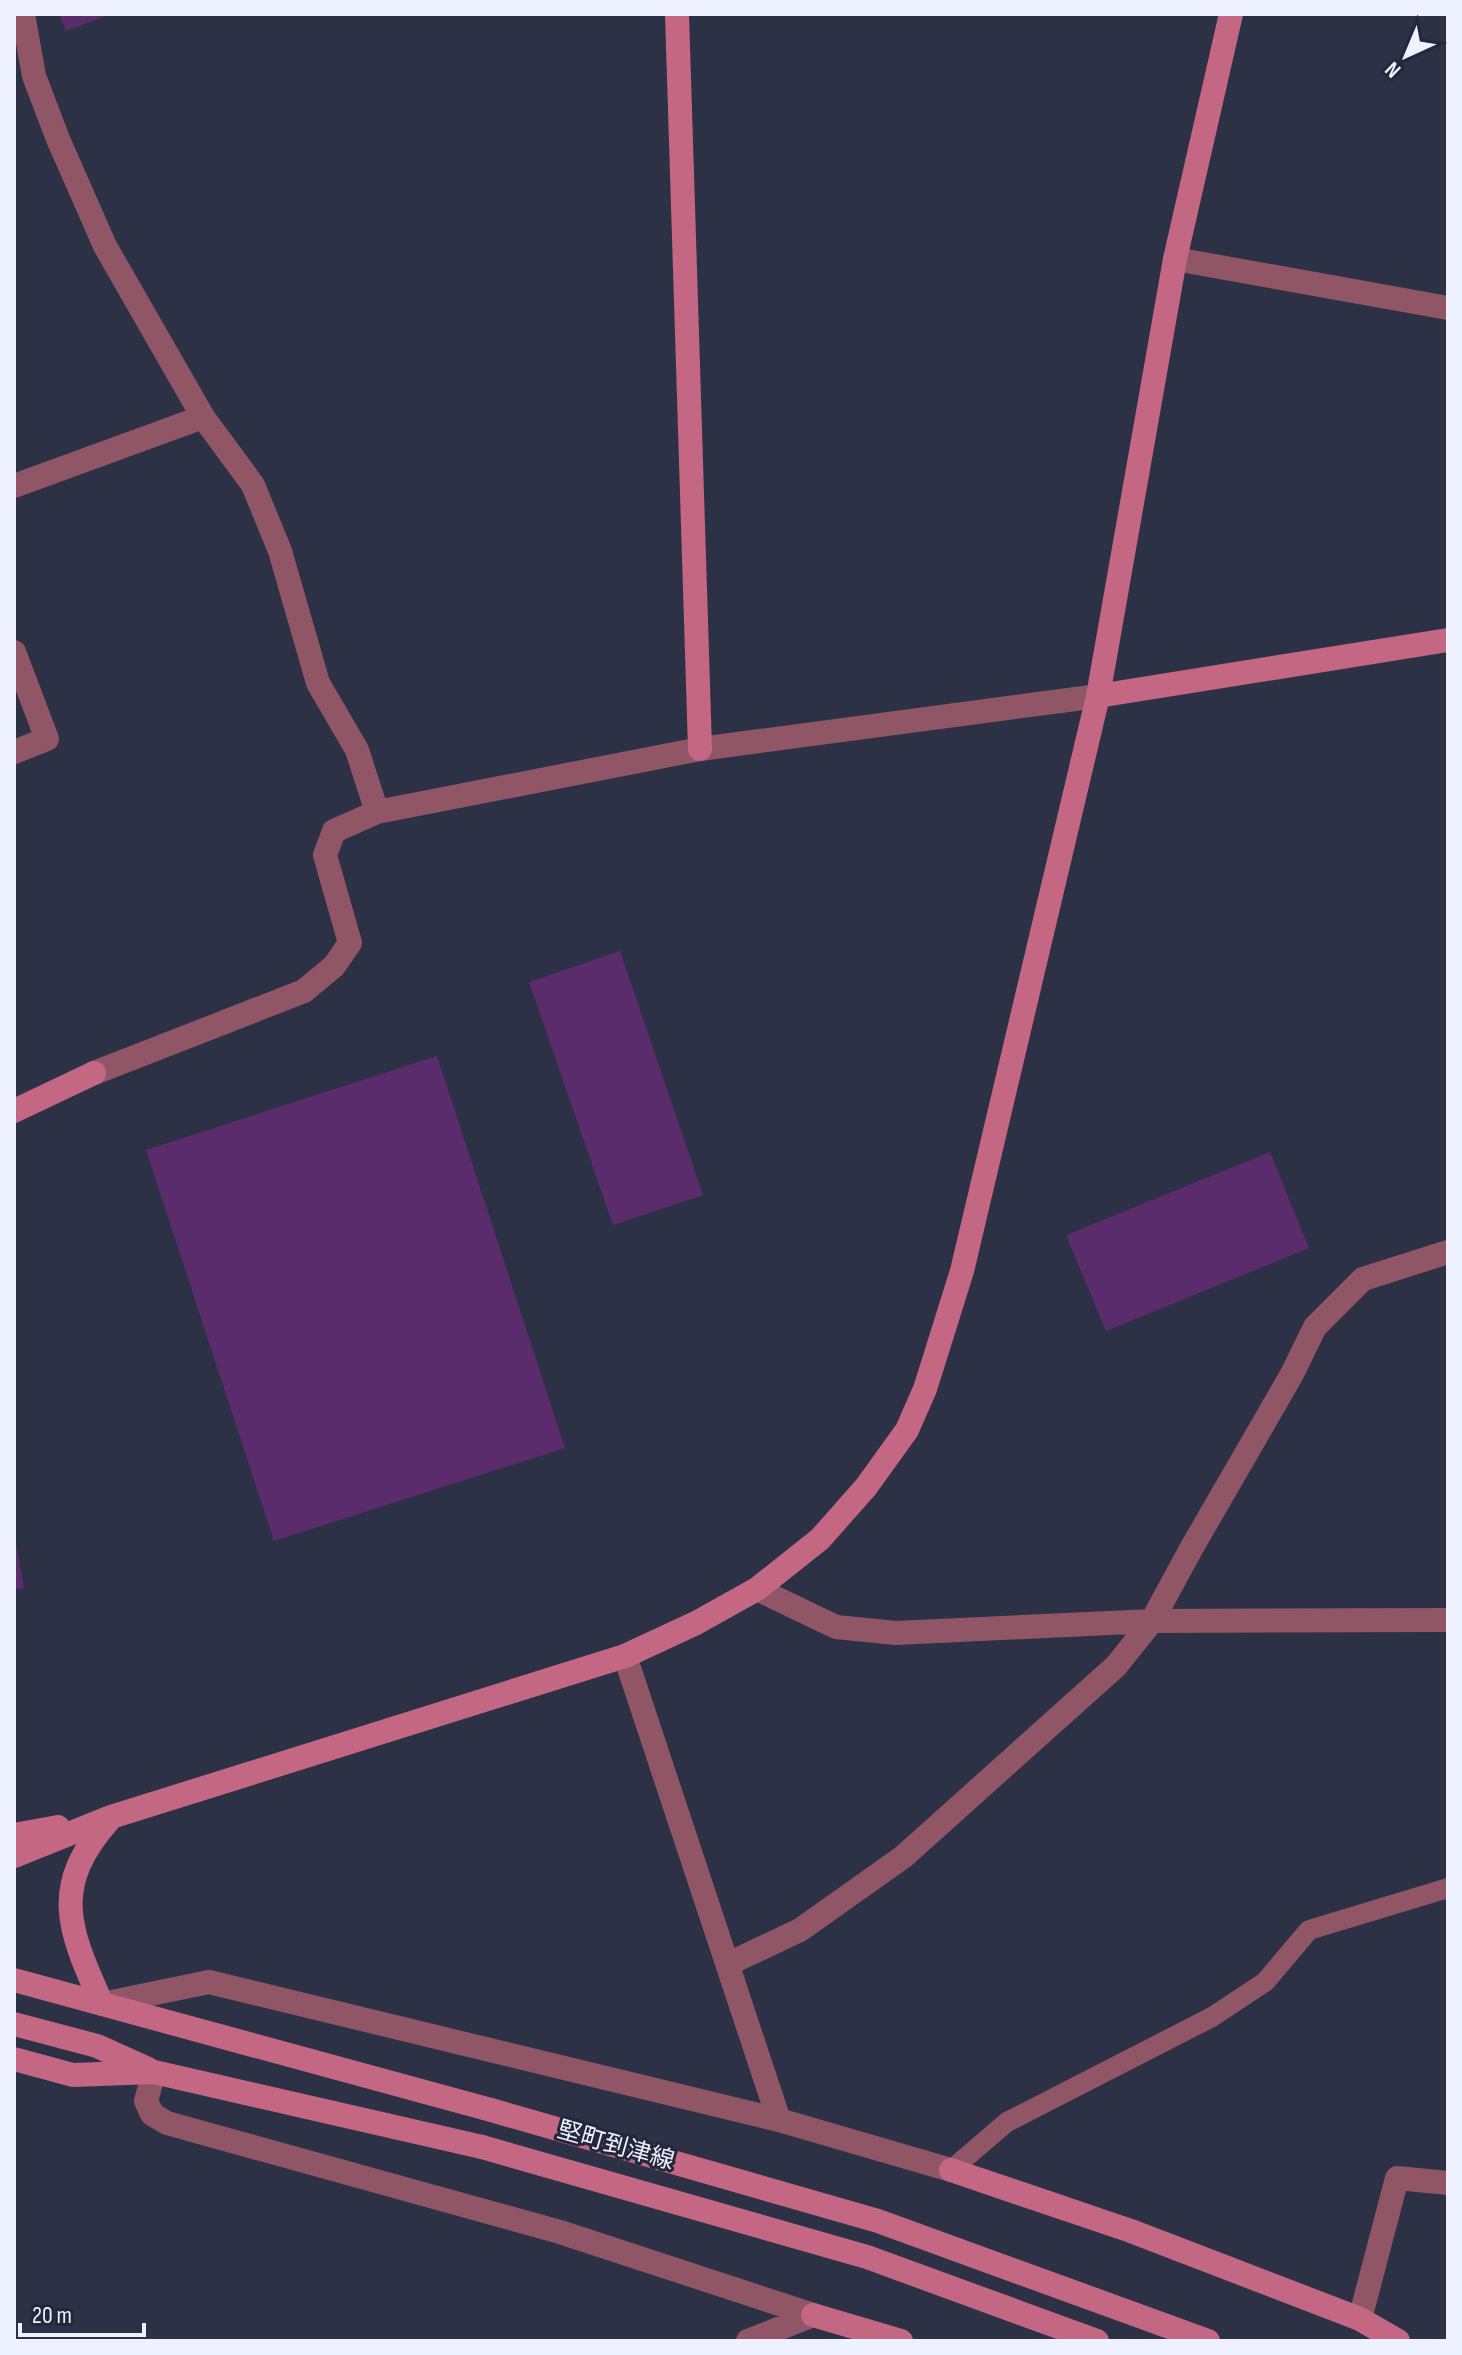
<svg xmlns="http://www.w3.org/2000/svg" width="1462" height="2355" viewBox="0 0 1462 2355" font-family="'Sofia Sans Condensed','Noto Sans JP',sans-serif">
  <rect width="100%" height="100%" fill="#2d3145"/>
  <!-- building -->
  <path fill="#5b2c6c" d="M59,14H111L66,31Z
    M620,951L703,1195L613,1225L529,982Z
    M437,1056L565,1448L274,1541L146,1150Z
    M1270,1152L1309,1248L1106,1331L1066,1235Z
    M14,1533L24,1588L14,1589Z"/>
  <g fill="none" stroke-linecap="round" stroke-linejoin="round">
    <!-- lane -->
    <path stroke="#905666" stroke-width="20" d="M951,2170L1007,2122L1212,2017L1265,1982L1309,1930L1448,1888"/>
    <!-- street -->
    <path stroke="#905666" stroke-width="24" d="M23,14L34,76L58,139L105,246L203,417L253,485L280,551L318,683L357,750L377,812
      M1175,259L1448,308
      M14,486L203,417
      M14,652L47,739L14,752
      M94,1073L304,991L334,966L350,943L325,855L334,831L377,812L700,749L1098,696
      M757,1589L836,1627L896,1633L1152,1621L1448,1620
      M625,1656L779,2120
      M728,1964L800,1930L903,1857L1116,1666L1152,1621L1191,1549L1292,1374L1315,1327L1363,1279L1448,1252
      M102,2004L209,1982L779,2120L951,2170
      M154,2072L146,2101L152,2114L167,2123L560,2232L813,2315
      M1360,2319L1397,2178L1448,2183
      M748,2341L813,2315"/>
    <!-- secondary -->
    <path stroke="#c36782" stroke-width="24" d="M677,14L700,749
      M1098,696L1448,640
      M14,1111L94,1073
      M14,1835L58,1827
      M14,1856L111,1817L625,1656L696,1623L757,1589L820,1539L866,1487L907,1430L925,1389L962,1271L1098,696L1175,259L1231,14
      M14,1980L491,2110
      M102,2004C69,1930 49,1887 110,1819
      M14,2024L97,2046L148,2069
      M14,2059L73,2075L154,2072L482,2147
      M951,2170L1131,2231L1360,2319L1398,2341
      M813,2315L901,2341"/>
    <!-- secondary-bridge -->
    <path stroke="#c36782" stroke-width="24" d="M491,2110L878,2221L1208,2341
      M482,2147L867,2257L1097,2341"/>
  </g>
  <g text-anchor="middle" stroke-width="6" stroke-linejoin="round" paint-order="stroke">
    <!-- street labels -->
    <g font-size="24" fill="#eef1ff" stroke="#23273b">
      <text transform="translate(616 2145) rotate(16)" y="8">堅町到津線</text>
    </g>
  </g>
  <!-- border -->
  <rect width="1462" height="2355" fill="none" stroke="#eef1ff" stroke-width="32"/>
  <!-- north arrow -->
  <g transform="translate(1406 56) rotate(224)" stroke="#23273b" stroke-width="6" paint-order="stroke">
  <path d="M0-6L14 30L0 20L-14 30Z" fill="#eef1ff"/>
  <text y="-12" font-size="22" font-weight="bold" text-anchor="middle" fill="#eef1ff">N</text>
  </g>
  <!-- scale -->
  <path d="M20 2323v12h124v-12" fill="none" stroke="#eef1ff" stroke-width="4"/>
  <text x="32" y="2323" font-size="24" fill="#eef1ff" stroke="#23273b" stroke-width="6" paint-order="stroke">20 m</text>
</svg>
